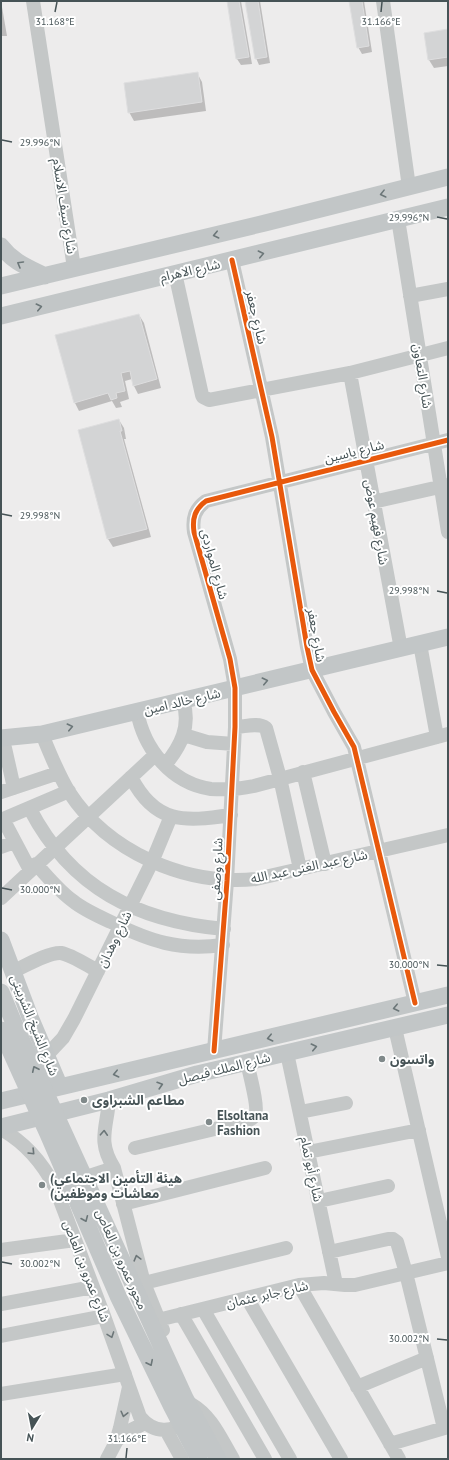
<svg xmlns="http://www.w3.org/2000/svg" width="449" height="1460" viewBox="0 0 449 1460" font-family="'PT Sans','Noto Sans Arabic',sans-serif">
  <rect width="100%" height="100%" fill="#edecec"/>
  <!-- shadow -->
  <path fill="#0003" d="M1,1L7,36H1Z
    M228,1H241L252,64L241,65L237,59Z
    M246,1H260L270,63L259,65L256,58Z
    M350,1H364L372,52L362,54L358,47Z
    M448,30V66L434,68L429,60L425,34Z
    M197,73L202,82L206,111L134,121L129,112Z
    M139,315L144,323L161,388L138,394L134,386L132,379L125,381L129,399L120,402L122,407L116,408L112,401L79,411L75,403Z
    M119,420L124,428L126,439H124L151,537L113,547L108,539L79,431Z"/>
  <!-- building -->
  <path fill="#d3d4d5" stroke="#dededf" d="M227,1H239L249,57L236,59Z
    M245,1H258L267,57L255,59Z
    M349,1H362L369,46L357,48Z
    M448,29V57L428,60L424,33Z
    M198,72L202,102L128,113L124,83Z
    M139,314L157,379L133,386L130,371L121,373L125,391L116,393L117,398L111,400L108,393L74,403L55,335Z
    M119,419L122,431H120L147,529L107,539L78,430Z"/>
  <g fill="none" stroke-linecap="round" stroke-linejoin="round">
    <!-- minor -->
    <path stroke="#c4c7c7" stroke-width="14" d="M33,1L74,268
      M383,1L409,187
      M398,219L448,532
      M232,260L272,437L307,647L312,670L334,712L354,747L415,1003
      M175,273L202,395L203,397L209,400L350,373L448,348
      M410,296L448,289
      M350,373L401,649
      M373,502L448,485
      M420,644L437,737
      M137,711C144,749 171,783 211,789C226,790 240,789 254,786L448,734
      M235,727C244,727 258,722 266,728L280,778L300,869
      M42,734C50,754 58,774 69,792C108,852 185,886 256,879L448,835
      M184,735L207,742L234,744
      M5,748L14,788
      M165,765C181,746 191,726 183,701
      M303,772L325,864
      M131,777C155,824 184,822 231,815
      M1,792L58,773
      M30,809C71,888 137,921 224,929
      M3,819L30,870
      M1,820L69,791
      M1,847L15,842
      M36,864C48,877 59,891 73,901C84,910 98,916 111,922C150,941 178,951 223,945
      M1,898L155,755
      M14,971C25,966 49,952 61,953C72,955 88,966 98,971
      M395,1028L448,1257
      M214,1051L227,881L235,727V688L230,659L194,532C192,518 195,509 206,501L448,440
      M287,1053L336,1284
      M47,1055L63,1038L74,1019L152,862L171,816
      M109,1100C107,1128 97,1141 114,1168L144,1283L163,1330
      M300,1112L346,1103
      M1,1129C26,1143 42,1162 55,1187L104,1316L140,1417C153,1433 174,1435 187,1417
      M135,1148L244,1122C249,1121 252,1119 255,1115C259,1108 249,1072 247,1062
      M308,1152L419,1130
      M74,1181L114,1168
      M319,1201L388,1186
      M123,1204L265,1168
      M1,1250L75,1240
      M329,1252L388,1239H393L397,1242L406,1273L444,1428
      M144,1283L286,1248
      M299,1285L399,1459
      M247,1298L341,1459
      M1,1304L93,1287
      M203,1309L290,1459
      M181,1314L265,1459
      M158,1320L299,1285L324,1283L345,1285H355L448,1263
      M1,1336L104,1316
      M357,1387L427,1358
      M1,1394L125,1374
      M191,1404C212,1416 221,1439 233,1459
      M166,1430L182,1459
      M116,1441L129,1431L145,1423
      M390,1444L448,1427
      M107,1459L116,1442L120,1428L129,1387"/>
    <!-- major -->
    <path stroke="#c2c6c7" stroke-width="17" d="M1,246C13,262 27,267 45,276
      M1,286L265,223L448,177
      M1,316L448,207
      M1,738L42,734L448,637
      M1,940L30,1017L60,1087
      M1,1101L448,995
      M1,1127L109,1100L197,1074L448,1015"/>
    <!-- major-bridge -->
    <path stroke="#c2c6c7" stroke-width="17" d="M1,992L16,1028L185,1398L218,1459
      M1,1030L48,1134L118,1296L171,1405L199,1459"/>
    <defs>
      <path id="cycleway" d="M232,260L272,437L307,647L312,670L334,712L354,747L415,1003
        M214,1051L227,881L235,727V688L230,659L194,532C192,518 195,509 206,501L448,440"/>
    </defs>
    <!-- cycleway casing -->
    <use href="#cycleway" stroke="#fff" stroke-width="8"/>
    <!-- cycleway -->
    <use href="#cycleway" stroke="#e8590c" stroke-width="5"/>
  </g>
  <!-- one-way arrows -->
  <defs><path id="oneway-chevron" d="M-2-3.5L2.5 0L-2 3.5" fill="none" stroke-width="1.6" stroke-linecap="round" stroke-linejoin="round"/></defs>
  <g stroke="#6b7678">
    <use href="#oneway-chevron" transform="translate(383 194) rotate(166)"/>
    <use href="#oneway-chevron" transform="translate(216 235) rotate(167)"/>
    <use href="#oneway-chevron" transform="translate(261 254) rotate(-13)"/>
    <use href="#oneway-chevron" transform="translate(20 264) rotate(-150)"/>
    <use href="#oneway-chevron" transform="translate(39 307) rotate(-13)"/>
    <use href="#oneway-chevron" transform="translate(265 681) rotate(-13)"/>
    <use href="#oneway-chevron" transform="translate(70 727) rotate(-13)"/>
    <use href="#oneway-chevron" transform="translate(396 1008) rotate(167)"/>
    <use href="#oneway-chevron" transform="translate(270 1038) rotate(167)"/>
    <use href="#oneway-chevron" transform="translate(314 1047) rotate(-13)"/>
    <use href="#oneway-chevron" transform="translate(35 1069) rotate(-115)"/>
    <use href="#oneway-chevron" transform="translate(116 1074) rotate(167)"/>
    <use href="#oneway-chevron" transform="translate(160 1085) rotate(-17)"/>
    <use href="#oneway-chevron" transform="translate(85 1219) rotate(67)"/>
    <use href="#oneway-chevron" transform="translate(150 1363) rotate(64)"/>
  </g>
  <g stroke="#6c7678">
    <use href="#oneway-chevron" transform="translate(104 1133) rotate(-87)"/>
    <use href="#oneway-chevron" transform="translate(32 1152) rotate(46)"/>
    <use href="#oneway-chevron" transform="translate(137 1258) rotate(-105)"/>
    <use href="#oneway-chevron" transform="translate(111 1335) rotate(70)"/>
    <use href="#oneway-chevron" transform="translate(124 1414) rotate(104)"/>
  </g>
  <!-- ticks -->
  <path fill="none" stroke="#465356" stroke-width="1.5" d="M55,12L57,2M381,12L382,2M2,140L12,142M437,217L447,219M2,514L12,516M437,591L447,593M2,888L12,890M437,965L447,966M2,1262L12,1264M437,1339L447,1340M126,1458L127,1448"/>
  <!-- markers -->
  <g fill="#80898a" stroke="#fff" stroke-width="1.5">
    <circle cx="382" cy="1059" r="4"/>
    <circle cx="84" cy="1100" r="4"/>
    <circle cx="209" cy="1122" r="4"/>
    <circle cx="42" cy="1185" r="4"/>
  </g>
  <g text-anchor="middle" stroke-width="4" stroke-linejoin="round" paint-order="stroke">
    <!-- street labels -->
    <g font-size="13" fill="#465356" stroke="#fff">
      <text transform="translate(65 206) rotate(81)" y="5">شارع سيف الاسلام</text>
      <text transform="translate(190 270) rotate(-13)" y="5">شارع الاهرام</text>
      <text transform="translate(257 317) rotate(77)" y="5">شارع جعفر</text>
      <text transform="translate(423 376) rotate(81)" y="5">شارع التعاون</text>
      <text transform="translate(354 451) rotate(-14)" y="5">شارع ياسين</text>
      <text transform="translate(377 522) rotate(80)" y="5">شارع فهيم عوض</text>
      <text transform="translate(215 564) rotate(75)" y="5">شارع المواردى</text>
      <text transform="translate(317 635) rotate(80)" y="5">شارع جعفر</text>
      <text transform="translate(182 701) rotate(-13)" y="5">شارع خالد امين</text>
      <text transform="translate(309 866) rotate(-12)" y="5">شارع عبد الغنى عبد الله</text>
      <text transform="translate(216 869) rotate(-87)" y="5">شارع وصفى</text>
      <text transform="translate(114 939) rotate(-64)" y="5">شارع وهدان</text>
      <text transform="translate(35 1025) rotate(68)" y="5">شارع الشيخ الشربينى</text>
      <text transform="translate(224 1068) rotate(-14)" y="5">شارع الملك فيصل</text>
      <text transform="translate(312 1169) rotate(78)" y="5">شارع أبو تمام</text>
      <text transform="translate(122 1259) rotate(66)" y="5">محور عمرو بن العاص</text>
      <text transform="translate(87 1271) rotate(69)" y="5">شارع عمرو بن العاص</text>
      <text transform="translate(267 1294) rotate(-13)" y="5">شارع جابر عثمان</text>
    </g>
    <!-- poi labels -->
    <g font-size="13" font-weight="bold" fill="#465356" stroke="#fff" text-anchor="start">
      <text x="390" y="1064">واتسون</text>
      <text x="92" y="1105">مطاعم الشبراوى</text>
      <text x="217" y="1120">Elsoltana<tspan x="217" dy="15">Fashion</tspan></text>
      <text x="50" y="1183">(هيئة التأمين الاجتماعي<tspan x="50" dy="15">(معاشات وموظفين</tspan></text>
    </g>
  </g>
  <g font-size="10" text-anchor="middle" fill="#465356" stroke="#fff" stroke-width="4" stroke-linejoin="round" paint-order="stroke">
    <text x="55" y="25">31.168°E</text>
    <text x="381" y="25">31.166°E</text>
    <text x="40" y="146">29.996°N</text>
    <text x="409" y="221">29.996°N</text>
    <text x="40" y="519">29.998°N</text>
    <text x="409" y="594">29.998°N</text>
    <text x="40" y="893">30.000°N</text>
    <text x="409" y="968">30.000°N</text>
    <text x="40" y="1267">30.002°N</text>
    <text x="409" y="1342">30.002°N</text>
    <text x="127" y="1442">31.166°E</text>
  </g>
  <!-- border -->
  <rect width="449" height="1460" fill="none" stroke="#465356" stroke-width="4"/>
  <!-- north arrow -->
  <g transform="translate(32 1428) rotate(190)" stroke="#ffffff" stroke-width="3" paint-order="stroke">
  <path d="M0-3L7 15L0 10L-7 15Z" fill="#465356"/>
  <text y="-6" font-size="11" font-weight="bold" text-anchor="middle" fill="#465356">N</text>
  </g>
</svg>
